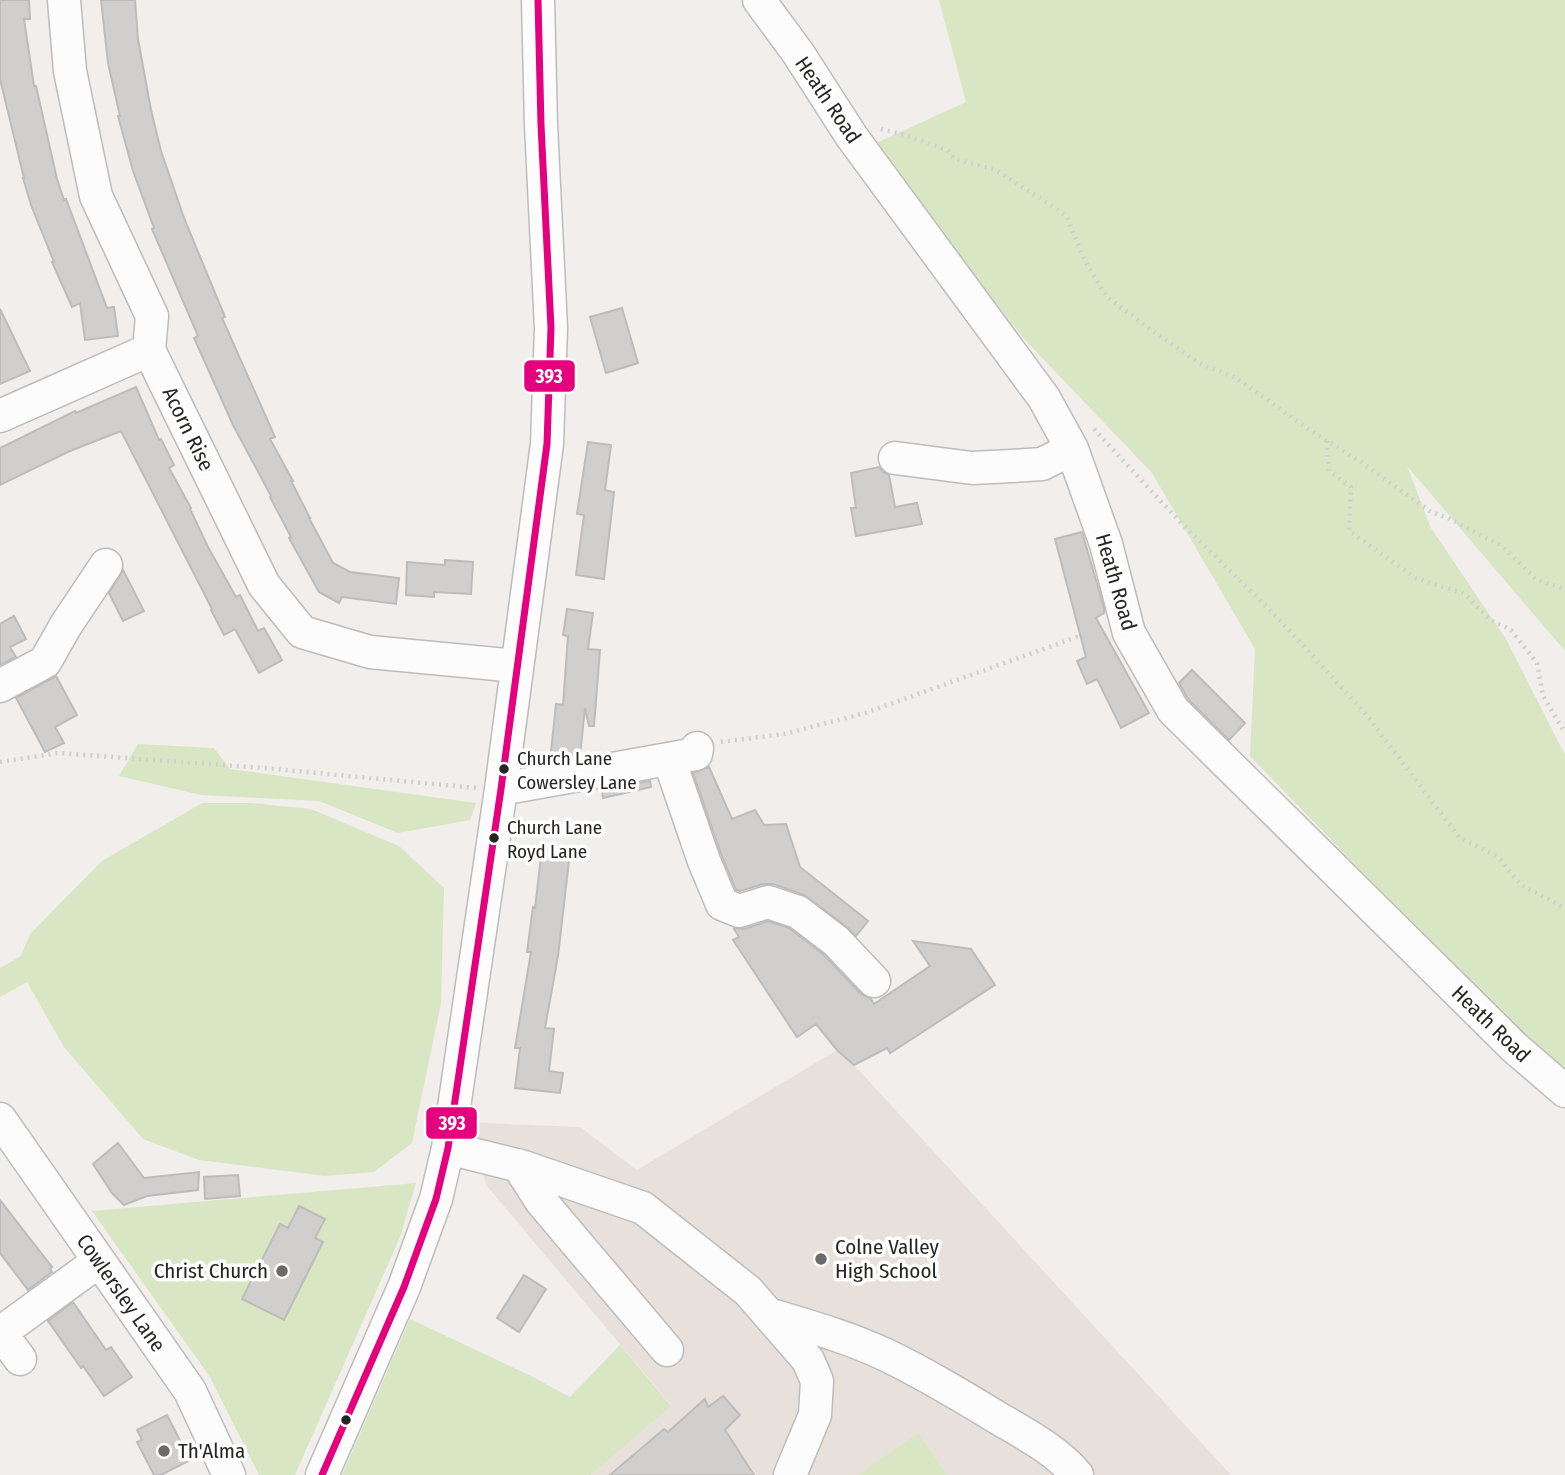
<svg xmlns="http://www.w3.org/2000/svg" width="1565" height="1475" viewBox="0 0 1565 1475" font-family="'Fira Sans Condensed',sans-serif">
  <rect width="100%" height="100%" fill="#f1eeec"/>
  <!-- built -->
  <path fill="#e8e1db" d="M837,1050L854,1065L1231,1475H591L671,1405L487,1186L480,1166L450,1167L460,1122L580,1127L637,1170Z"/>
  <!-- green -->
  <path fill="#d9e6c3" d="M939,0H1565V651L1407,466L1431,528L1506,639L1565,755V1069L1494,1009L1250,756L1255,649L1152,473L1025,340L872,145L966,102Z
    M138,744L214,748L230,769L476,803L470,820L398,833L319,801L201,795L119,776Z
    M202,803H252L311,809L399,846L444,888L441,1003L412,1143L374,1172L325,1176L199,1160L143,1139L64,1047L27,982L0,997V968L21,956L30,934L102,861Z
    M416,1183L400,1237L295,1475H259L210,1377L92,1211Z
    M410,1319L531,1376L570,1397L620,1345L671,1406L591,1475H342Z
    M918,1433L947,1475H858Z"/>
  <!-- building -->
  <path fill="#d1cfcd" stroke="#bebcbb" stroke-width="2" d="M0,0H29L30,19H24L34,86H36L57,179L64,200L66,199L107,308L114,307L118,336L85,340L80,303L72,307L52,262H54L31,205L23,178H24L0,79Z
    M101,0H135L138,39L151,110L161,151L184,218L225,317L222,318L275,437L270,439L293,481H291L310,518H309L333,563L350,572L399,578L396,604L342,597L339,603L319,592L289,538L291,537L270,497L271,496L233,425L194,338L198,336L152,229L154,228L133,171L118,116H120L108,63Z
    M622,308L638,363L606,373L590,317Z
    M0,309L30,371L0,384Z
    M136,387L159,440L161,439L174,465L169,468L191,508L190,509L208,547L236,597L240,595L258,631L264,628L282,660L259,673L235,629L224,635L211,610L212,609L121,431L70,451L0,485V448L75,411L76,413Z
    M588,442L611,445L605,490L614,492L604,579L576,575L584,515L577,514Z
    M879,467L883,472L889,475L895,507L917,503L922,524L856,536L851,508H856L851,473Z
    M1082,532L1104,608V613L1096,618L1149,713L1121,728L1097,679L1087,684L1077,661L1086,657L1055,539Z
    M445,560L473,562L471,594L434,592V597L406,595L407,562L445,565Z
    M123,570L144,611L123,621L109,593Z
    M567,609L593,613L588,649L600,650L594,726H589L585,708L580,756L563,759L564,753L551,752L556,704L563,705L568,636L563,635Z
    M14,616L26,639L10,647L16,657L0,665V624Z
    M1192,670L1245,723L1229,740L1188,699L1179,683Z
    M56,676L77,715L55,727L64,743L45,752L16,698Z
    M709,767L732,819L755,810L764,825L786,824L800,867L868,921L856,936L847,927L804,895L773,884H763L740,891L736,890L721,854L693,773Z
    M650,781L651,787L603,798L602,790Z
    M542,848L570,852L558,956L545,1028L554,1029L549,1071L563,1073L560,1093L515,1088L520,1048H515L531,952H527L533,907L535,908Z
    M768,921L789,928L824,955L861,994L871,999L874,1004L930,966L913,941L971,949L995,985L890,1053L887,1048L854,1065L837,1050L816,1024L797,1037L733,940L739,937L734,929L735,928L744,929Z
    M118,1143L144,1178L199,1172L198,1190L147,1196L124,1205L112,1193L93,1164Z
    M238,1175L240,1196L205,1199L204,1177Z
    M0,1200L52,1267L50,1269L52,1272L28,1290L0,1253Z
    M299,1206L325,1219L315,1238L323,1242L284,1320L242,1299L280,1224L288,1228Z
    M524,1275L546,1289L519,1332L497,1318Z
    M73,1302L106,1350L111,1347L132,1377L104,1396L83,1366L81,1368L48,1321Z
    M723,1396L740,1415L725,1430L754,1475H610L664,1429L668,1432L705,1399L708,1407Z
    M167,1415L190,1460L161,1475H154L137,1442L142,1440L137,1430Z"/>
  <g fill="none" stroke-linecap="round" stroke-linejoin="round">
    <defs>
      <path id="minor" d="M64,0L70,71L96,196L152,316L149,350L264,585L302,632L370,652L517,666
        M759,0L798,53L852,137L1044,398L1072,449L1106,544L1129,633L1173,710L1515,1048L1565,1091
        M0,416L149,350
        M895,458L972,468L1012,466L1042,464L1072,449
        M0,686L45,662L66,625L106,565
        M669,759L704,861L722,904L739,911L768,902L798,912L836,941L874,981
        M501,789L696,754L697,748
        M0,1119L190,1391L229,1475
        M448,1148L524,1167L643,1208L748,1291L808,1360L817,1381L815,1415L790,1475
        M518,1165L541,1201L667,1350
        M768,1314C808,1326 848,1337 886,1355C926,1374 965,1398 1003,1421C1029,1436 1058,1452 1077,1475
        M7,1328L99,1261
        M7,1328L6,1340L20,1359
        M322,1475L404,1287L436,1199L448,1148L501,789L547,444L551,328L541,125L538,0"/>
    </defs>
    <!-- minor casing -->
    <use href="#minor" stroke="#bebcbb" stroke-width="35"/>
    <!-- path -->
    <path stroke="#d0cfcf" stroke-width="4.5" stroke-dasharray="2 5" stroke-linecap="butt" d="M881,129L905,135L947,150L955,159L996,170L1055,208L1067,217L1085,261L1106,296L1151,330L1199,363L1236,378L1311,431L1361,462L1431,512L1448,518L1502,546L1537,580L1565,589
      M1094,429L1180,522L1272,612L1364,712L1459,837L1498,857L1521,885L1565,908
      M1327,441L1329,471L1351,487L1349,531L1416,578L1465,594L1490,620L1511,630L1537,663L1543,696L1565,733
      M721,742L784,734L865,713L1077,637L1099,642L1105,640
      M0,762L58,753L264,768L476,788"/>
    <!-- minor -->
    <use href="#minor" stroke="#fdfcfc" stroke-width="32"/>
    <defs>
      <path id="bus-1" d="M322,1475L404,1287L436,1199L448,1148L501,789L547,444L551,328L541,125L538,0"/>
    </defs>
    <!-- bus-1 casing -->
    <use href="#bus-1" stroke="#fff" stroke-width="12"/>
    <!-- bus-1 -->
    <use href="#bus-1" stroke="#e5007d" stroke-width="7"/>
  </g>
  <!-- markers -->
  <g fill="#262523" stroke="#fff" stroke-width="2.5">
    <circle cx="504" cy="769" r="6"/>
    <circle cx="494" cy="838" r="6"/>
    <circle cx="346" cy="1420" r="6"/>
  </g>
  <g fill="#6d6b69" stroke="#fff" stroke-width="2.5">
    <circle cx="821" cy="1259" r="7"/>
    <circle cx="282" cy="1271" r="7"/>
    <circle cx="164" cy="1451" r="7"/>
  </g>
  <g text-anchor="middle" stroke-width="7" stroke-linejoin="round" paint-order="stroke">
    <!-- bus labels -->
    <g font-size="19" fill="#262523" stroke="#fff" text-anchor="start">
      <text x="517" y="765">Church Lane<tspan x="517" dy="24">Cowersley Lane</tspan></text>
      <text x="507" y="834">Church Lane<tspan x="507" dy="24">Royd Lane</tspan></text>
    </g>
    <!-- street labels -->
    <g font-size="21" fill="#262523" stroke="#fff">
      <text transform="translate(828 100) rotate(56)" y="7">Heath Road</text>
      <text transform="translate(188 429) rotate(64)" y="7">Acorn Rise</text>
      <text transform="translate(1116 582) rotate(74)" y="7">Heath Road</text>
      <text transform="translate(1491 1024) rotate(44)" y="7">Heath Road</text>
      <text transform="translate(121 1293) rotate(55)" y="7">Cowlersley Lane</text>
    </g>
    <!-- poi labels -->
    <g font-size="21" fill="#262523" stroke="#fff" text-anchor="start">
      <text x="835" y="1254">Colne Valley<tspan x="835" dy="24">High School</tspan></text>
      <text x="268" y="1278" text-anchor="end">Christ Church</text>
      <text x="178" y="1458">Th'Alma</text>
    </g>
  </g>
  <g stroke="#fff" stroke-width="2.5">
    <rect x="523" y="359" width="53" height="34" rx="7" fill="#e5007d"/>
    <rect x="425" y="1106" width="53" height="34" rx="7" fill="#e5007d"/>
  </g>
  <g font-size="19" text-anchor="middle" font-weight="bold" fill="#fff">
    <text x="549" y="383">393</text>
    <text x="452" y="1130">393</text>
  </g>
</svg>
